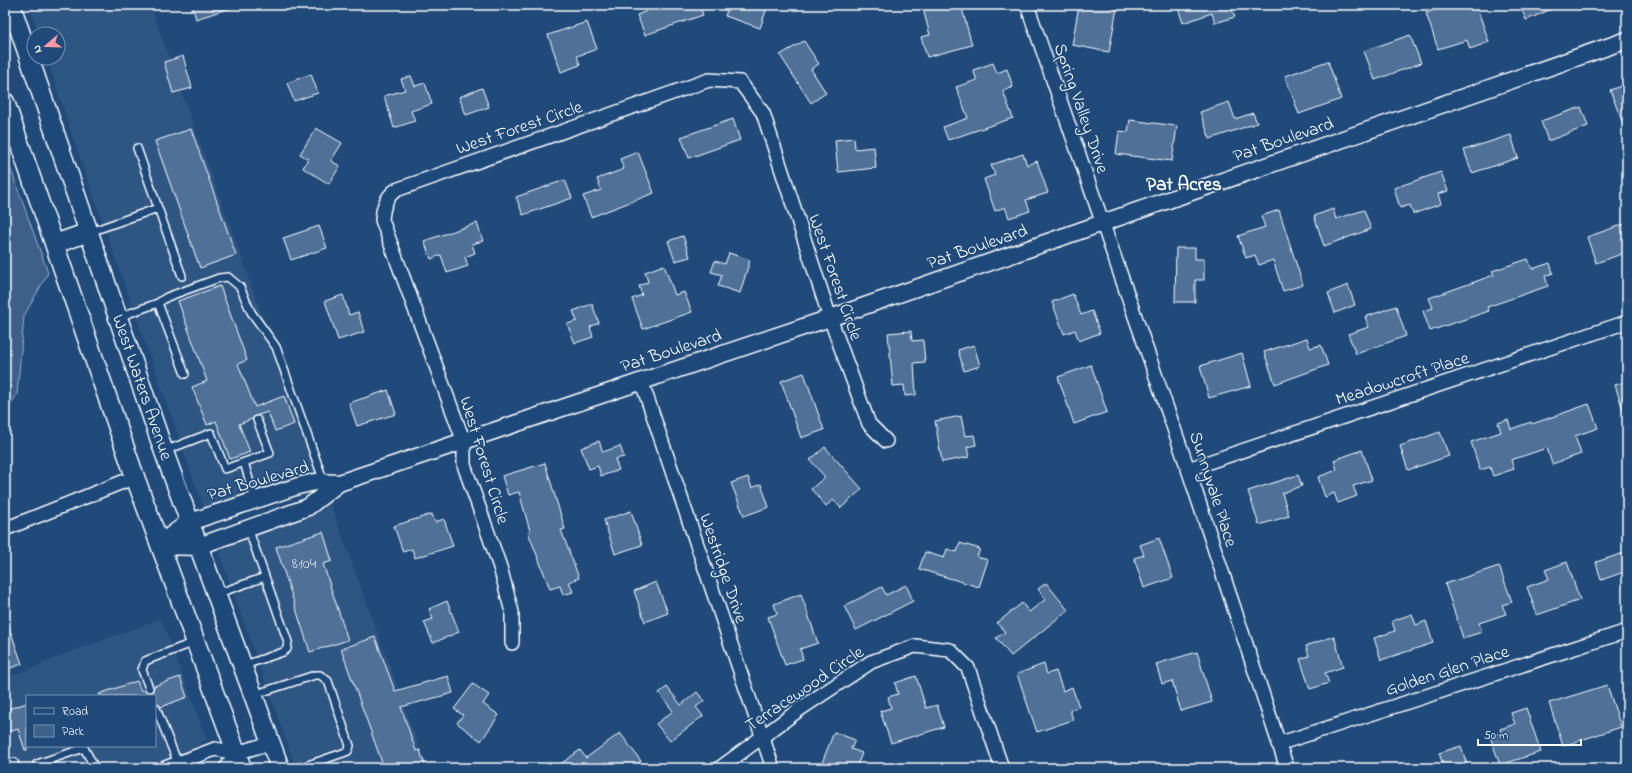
<svg xmlns="http://www.w3.org/2000/svg" width="1632" height="773" viewBox="0 0 1632 773" font-family="'Indie Flower',sans-serif">
  <rect width="100%" height="100%" fill="#1f4a7a"/>
  <filter id="ink" filterUnits="userSpaceOnUse"><feTurbulence type="fractalNoise" baseFrequency=".025" numOctaves="2"/><feDisplacementMap in="SourceGraphic" scale="8" xChannelSelector="R" yChannelSelector="G"/><feConvolveMatrix kernelMatrix="1 2 1 2 8 2 1 2 1" color-interpolation-filters="sRGB"/></filter>
  <g filter="url(#ink)">
    <!-- built -->
    <path fill="#2e5683" fill-rule="evenodd" d="M29,5H150L320,475L204,509L76,147L47,58H58V34H39Z
      M329,500L427,768H296L217,547Z
      M161,619L207,740L199,742L201,747L143,768H5V679L73,651ZM27,696H155V746H27Z"/>
    <!-- green -->
    <path fill="#3c618b" stroke="#9eb0c5" d="M5,164L10,167L48,273L24,316L17,395L5,412Z"/>
    <!-- building -->
    <path fill="#507197" stroke="#fff" d="M192,5H232L233,7L196,19Z
      M644,5H699L703,15L645,35L637,15L647,11Z
      M729,5H768L760,28L725,16Z
      M922,5H961L972,45L927,57L921,37L930,35Z
      M1079,5H1108L1107,7L1117,8L1109,52L1072,45Z
      M1177,5H1230L1235,17L1215,23L1212,13L1183,23Z
      M1449,5H1476L1489,42L1470,49L1467,40L1438,49L1426,13Z
      M1520,5H1561L1526,20Z
      M587,22L597,49L577,56L580,65L561,72L548,35Z
      M1410,35L1421,63L1375,80L1364,51Z
      M804,41L819,64L811,69L826,93L811,103L780,55Z
      M183,56L192,88L173,93L164,62Z
      M1328,61L1341,99L1299,114L1285,76Z
      M993,63L997,73L1007,69L1013,87L1003,91L1013,118L948,140L943,127L968,118L956,87L977,80L973,70Z
      M311,74L318,93L294,101L287,83Z
      M411,76L415,86L425,83L432,104L411,111L415,121L394,128L384,96L405,90L401,79Z
      M1627,84V132H1626L1610,90Z
      M482,88L489,107L466,115L459,97Z
      M1229,102L1235,119L1253,113L1257,123L1210,139L1200,112Z
      M1581,107L1588,126L1548,141L1541,121Z
      M733,119L740,140L689,158L681,137Z
      M1130,120L1177,126L1172,161L1116,154L1119,131L1128,132Z
      M316,128L342,143L331,161L340,166L329,184L303,168L308,159L300,154Z
      M191,129L236,255L200,268L155,141Z
      M1511,135L1518,158L1472,173L1464,150Z
      M854,138L855,149L874,147L876,168L838,172L835,140Z
      M638,152L654,193L591,217L583,196L601,190L597,179L624,169L620,159Z
      M1023,154L1027,165L1037,161L1048,193L1026,200L1030,211L1009,218L1005,207L995,211L984,179L995,175L991,165Z
      M1441,172L1448,191L1438,194L1441,204L1413,214L1410,205L1400,208L1394,188Z
      M565,180L572,198L523,215L516,197Z
      M1333,209L1336,219L1364,210L1371,229L1324,246L1314,216Z
      M1279,210L1303,285L1283,291L1273,260L1259,265L1255,255L1246,258L1238,236L1265,227L1261,216Z
      M477,223L483,241L472,244L475,253L465,257L468,266L447,273L441,255L431,259L424,241Z
      M1627,223V252L1596,263L1587,237Z
      M319,226L327,248L291,260L283,238Z
      M683,236L690,257L675,261L668,241Z
      M1176,248H1195V259H1204V280H1195V302H1175Z
      M729,253L750,260L740,293L718,286L722,275L711,272L715,261L725,264Z
      M1528,259L1532,269L1550,263L1553,273L1545,276L1548,286L1487,307L1489,311L1430,331L1423,311L1433,308L1429,298L1494,275L1492,271Z
      M664,265L675,295L684,292L692,312L643,329L632,299L642,295L639,286L648,282L645,272Z
      M1348,285L1355,305L1335,313L1328,293Z
      M220,286L247,360L238,364L255,407L284,396L294,424L275,431L268,412L255,416L252,419L239,424L250,452L230,459L216,421L207,425L192,387L207,381L178,301Z
      M1073,294L1081,315L1092,311L1100,333L1079,341L1075,330L1064,334L1052,302Z
      M343,295L349,315L358,312L364,332L338,340L325,301Z
      M592,304L599,323L590,327L593,337L575,343L567,324L577,321L573,311Z
      M1396,306L1406,336L1356,354L1348,334L1369,327L1365,317Z
      M911,331L912,341L923,340L925,362L914,363L916,395L905,396L904,385L893,386L888,333Z
      M1307,338L1310,348L1321,345L1328,365L1275,384L1264,352Z
      M974,345L980,366L964,371L958,350Z
      M1242,353L1251,386L1209,398L1200,366Z
      M1091,365L1107,412L1074,424L1058,377Z
      M804,373L824,430L801,438L781,381Z
      M1627,381V416H1625L1615,385Z
      M388,390L396,414L357,426L349,403Z
      M1589,404L1598,428L1575,436L1581,454L1552,464L1547,448L1511,460L1514,469L1493,476L1490,467L1480,470L1471,442L1501,432L1498,423L1508,420L1511,429L1531,422L1532,424Z
      M961,416L965,436L974,435L976,445L967,447L969,457L942,462L935,421Z
      M1440,432L1449,456L1408,470L1400,446Z
      M599,441L603,452L620,446L624,457L615,459L619,470L601,476L598,466L589,469L581,448Z
      M825,447L862,489L841,508L833,500L826,506L811,489L825,477L810,460Z
      M1362,450L1372,480L1353,486L1357,496L1338,503L1334,493L1325,497L1318,477L1337,470L1334,460Z
      M545,463L565,529L561,530L579,578L569,582L573,592L563,595L560,586L550,589L528,532L530,531L519,492L508,495L502,476Z
      M1298,475L1302,486L1282,493L1289,516L1259,525L1248,491Z
      M748,477L752,488L761,484L769,507L744,516L731,483Z
      M631,511L642,545L615,554L604,520Z
      M432,514L435,522L444,519L453,546L415,558L412,549L403,552L394,526Z
      M323,532L332,561L323,564L348,640L310,652L276,547Z
      M1159,538L1173,578L1144,588L1134,558L1144,555L1140,545Z
      M960,543L980,549L977,557L988,560L979,587L919,569L925,552L944,558L947,549L957,552Z
      M1627,552V571L1601,580L1596,562Z
      M1567,562L1580,600L1537,615L1527,587L1549,579L1545,570Z
      M1499,566L1512,602L1502,605L1506,614L1479,623L1482,632L1463,638L1445,584Z
      M656,582L668,613L645,622L634,591Z
      M1046,583L1068,610L1011,656L996,638L1005,632L997,623L1022,603L1029,612L1046,599L1038,589Z
      M906,585L913,601L856,630L844,606L882,587L886,595Z
      M801,594L818,643L800,649L803,659L785,665L768,617L777,614L774,604Z
      M447,601L459,632L433,643L424,622L433,619L429,609Z
      M1412,614L1416,625L1426,621L1433,643L1381,660L1374,638L1395,631L1392,621Z
      M7,621L22,664L5,670V622Z
      M1334,636L1343,667L1325,673L1329,683L1310,689L1300,659L1309,656L1306,646Z
      M375,637L395,691L448,676L453,693L401,707L416,751L420,750L426,768H384L341,649Z
      M1197,652L1212,702L1181,711L1172,681L1162,684L1156,664Z
      M1044,664L1047,674L1056,671L1063,691L1072,687L1079,707L1070,710L1073,720L1037,732L1017,674Z
      M916,676L926,708L937,705L944,727L891,743L880,711L891,708L888,697L898,694L895,683Z
      M180,677L187,697L161,707L155,703V696H100L99,694L137,681L141,691L144,690L150,693L153,691L154,686Z
      M473,684L489,695L483,704L499,715L481,741L457,723L463,715L454,709Z
      M1607,685L1621,727L1563,746L1549,703Z
      M667,687L681,705L697,692L704,701L696,707L703,716L670,741L656,724L673,711L659,693Z
      M27,703V750H25L18,729L5,733V710Z
      M1526,708L1541,752L1500,765L1490,736L1501,733L1500,729L1515,724L1511,713Z
      M834,732L855,740L851,749L862,753L856,768H820Z
      M620,733L641,761L632,768H555L580,750L586,758Z
      M1461,746L1468,768H1444L1439,753Z"/>
    <g fill="none" stroke-linecap="round" stroke-linejoin="round">
      <defs>
        <path id="service" d="M137,148L182,276
          M90,232L158,208
          M158,303L167,297L219,278L228,277L240,287L251,312L276,347L324,482
          M119,317L158,303L185,374
          M164,451L211,433L225,469L270,453L257,420
          M244,462L255,500
          M216,594L265,577
          M242,666L283,652L287,649L288,642L248,528
          M149,688L142,670L145,661L195,642
          M253,695L315,675H320L328,681L350,746L348,751L343,753L299,768
          M156,708L179,766
          M37,764L84,748L95,768
          M5,765L14,762L16,768"/>
        <path id="minor" d="M1027,5L1188,469L1287,768
          M641,380L773,768
          M1188,469L1627,322
          M5,529L135,477
          M512,643V612L500,567L464,465V442L382,220C383,208 385,198 396,190L709,80L740,82L763,113L830,318L869,424L886,441
          M1278,744L1627,631
          M165,768L215,749L236,753L271,743
          M226,768L236,753
          M720,768L800,709L871,662L915,646L950,650L968,668L1002,768"/>
        <path id="tertiary" d="M190,522L298,486L315,482L339,483
          M199,546L308,507L339,483L830,318L1627,40"/>
        <path id="secondary" d="M11,5L164,452L280,768
          M5,102L135,477L242,768
          M55,244L89,232
          M160,545L199,546
          M160,545L190,522"/>
      </defs>
      <!-- service casing -->
      <use href="#service" stroke="#fff" stroke-width="10"/>
      <!-- minor casing -->
      <use href="#minor" stroke="#fff" stroke-width="16"/>
      <!-- tertiary casing -->
      <use href="#tertiary" stroke="#fff" stroke-width="19"/>
      <!-- secondary casing -->
      <use href="#secondary" stroke="#fff" stroke-width="21"/>
      <!-- service -->
      <use href="#service" stroke="#1f4a7a" stroke-width="7"/>
      <!-- minor -->
      <use href="#minor" stroke="#1f4a7a" stroke-width="13"/>
      <!-- tertiary -->
      <use href="#tertiary" stroke="#1f4a7a" stroke-width="16"/>
      <!-- secondary -->
      <use href="#secondary" stroke="#1f4a7a" stroke-width="18"/>
    </g>
  </g>
  <g text-anchor="middle" stroke-width="3.5" stroke-linejoin="round" paint-order="stroke">
    <!-- number labels -->
    <g font-size="16" fill="#d3dce5">
      <text x="304" y="568">8104</text>
    </g>
    <!-- street labels -->
    <g font-size="18" fill="#fff" stroke="#1f4a7a">
      <text transform="translate(1082 108) rotate(71)" y="6">Spring Valley Drive</text>
      <text transform="translate(519 127) rotate(-19)" y="6">West Forest Circle</text>
      <text transform="translate(1283 139) rotate(-19)" y="6">Pat Boulevard</text>
      <text transform="translate(977 246) rotate(-19)" y="6">Pat Boulevard</text>
      <text transform="translate(836 277) rotate(71)" y="6">West Forest Circle</text>
      <text transform="translate(671 350) rotate(-18)" y="6">Pat Boulevard</text>
      <text transform="translate(1402 378) rotate(-18)" y="6">Meadowcroft Place</text>
      <text transform="translate(143 387) rotate(71)" y="6">West Waters Avenue</text>
      <text transform="translate(485 460) rotate(73)" y="6">West Forest Circle</text>
      <text transform="translate(258 480) rotate(-16)" y="6">Pat Boulevard</text>
      <text transform="translate(1214 489) rotate(72)" y="6">Sunnyvale Place</text>
      <text transform="translate(724 568) rotate(71)" y="6">Westridge Drive</text>
      <text transform="translate(1447 670) rotate(-18)" y="6">Golden Glen Place</text>
      <text transform="translate(804 688) rotate(-34)" y="6">Terracewood Circle</text>
    </g>
    <!-- neighbourhood labels -->
    <g font-size="19" font-weight="bold" fill="#fff" stroke="#1f4a7a">
      <text x="1184" y="190">Pat Acres</text>
    </g>
  </g>
  <!-- margin -->
  <rect width="1632" height="773" fill="none" stroke="#1f4a7a" stroke-width="20"/>
  <rect x="10" y="10" width="1612" height="753" fill="none" stroke="#fff" stroke-width="1.5" filter="url(#ink)"/>
  <!-- legend -->
  <rect x="26" y="695" width="130" height="52" fill="#1f4a7a" stroke="#7992af"/>
  <rect x="34" y="708" width="20" height="6" fill="#1f4a7a" stroke="#7992af"/>
  <text x="62" y="715" font-size="12" fill="#ffffff">Road</text>
  <rect x="34" y="725" width="20" height="12" fill="#3c618b" stroke="#7992af"/>
  <text x="62" y="735" font-size="12" fill="#ffffff">Park</text>
  <!-- north arrow -->
  <g transform="translate(46 46) rotate(250)"><circle r="19" fill="#1f4a7a" stroke="#7992af"/>
  <path d="M0-3L7 15L0 10L-7 15Z" fill="#ff9aa2"/>
  <text y="-6" font-size="11" font-weight="bold" text-anchor="middle" fill="#ffffff">N</text>
  </g>
  <!-- scale -->
  <path d="M1478 739v6h103v-6" fill="none" stroke="#ffffff" stroke-width="2"/>
  <text x="1484" y="739" font-size="12" fill="#ffffff" stroke="#1f4a7a" stroke-width="3" paint-order="stroke">50 m</text>
</svg>
